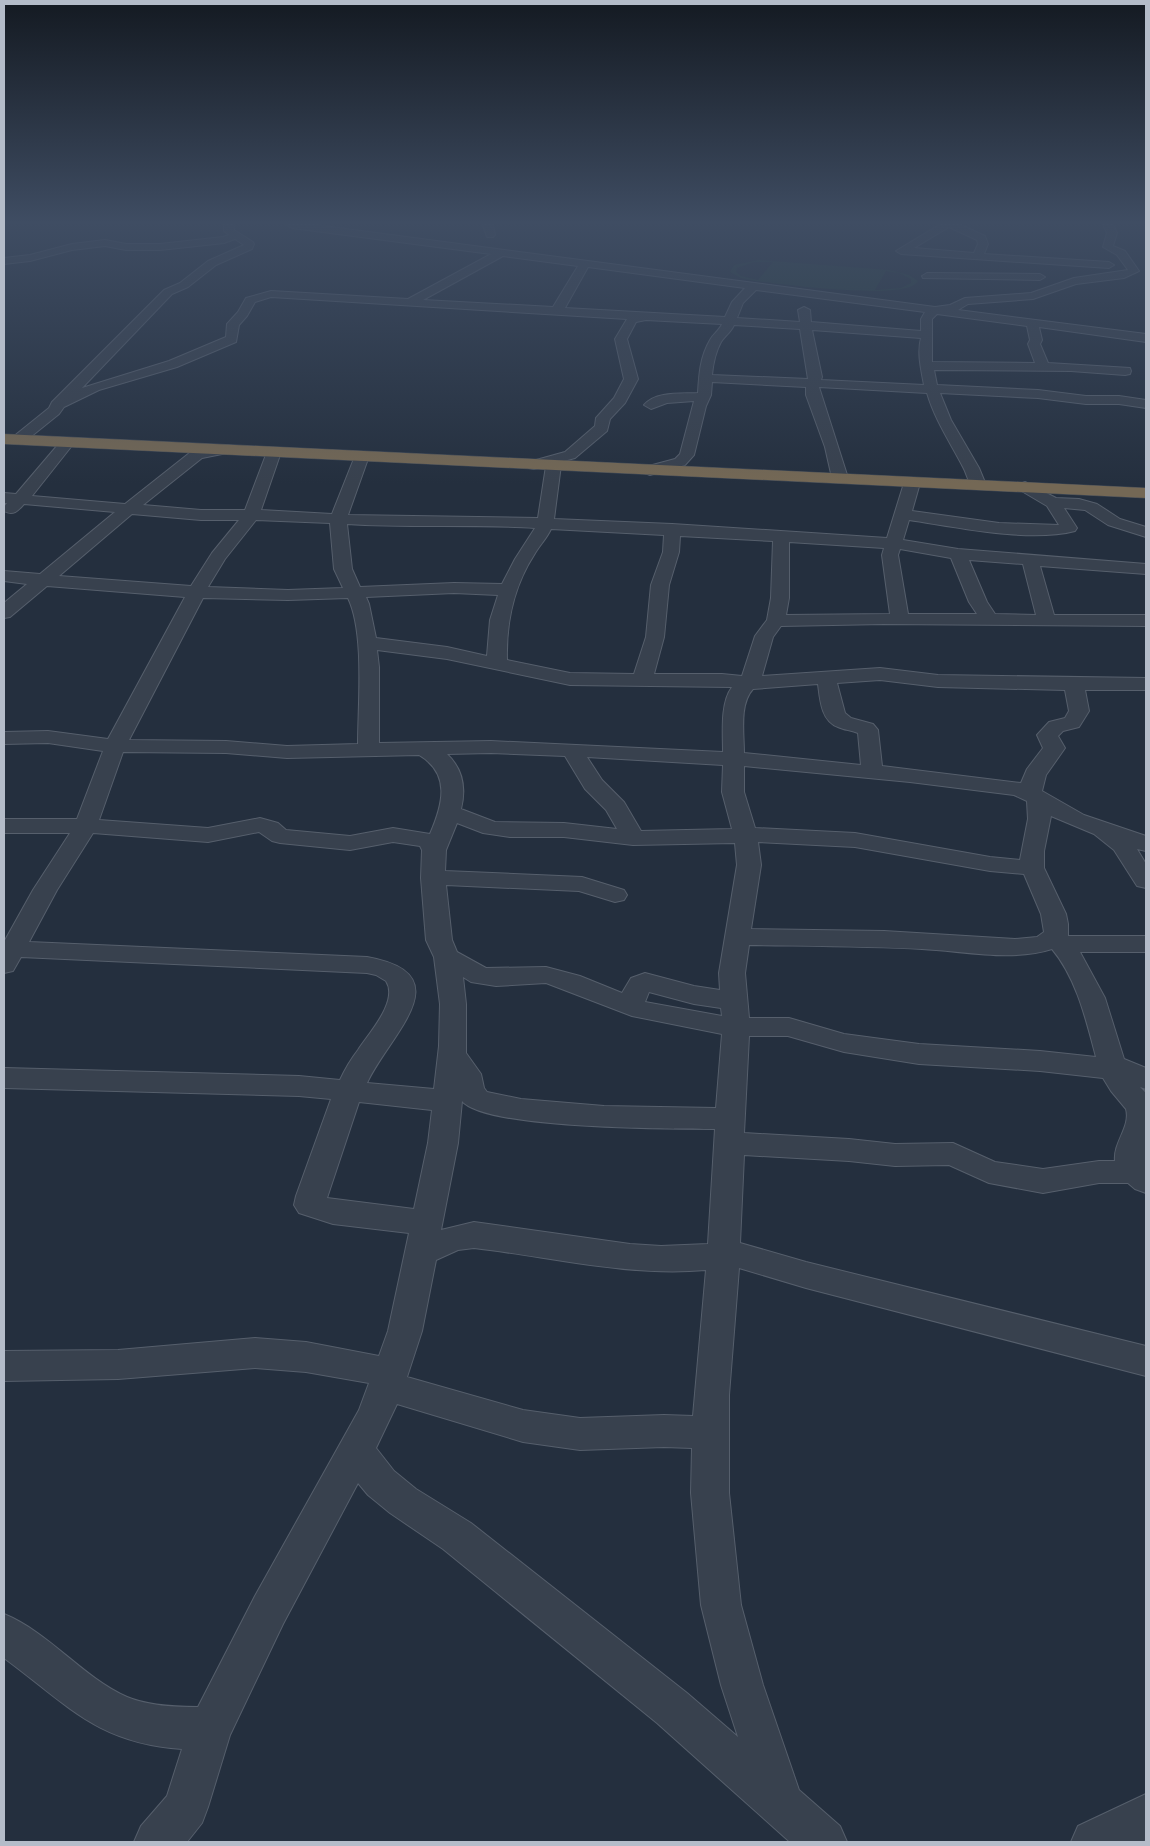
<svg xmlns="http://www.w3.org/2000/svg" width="1150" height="1846" viewBox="0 0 1150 1846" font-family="Rubik,sans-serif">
  <rect width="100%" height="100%" fill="#242f3e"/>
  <!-- green -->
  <path fill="#263c3f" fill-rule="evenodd" d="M759,260L889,270L909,275L918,281C908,302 780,284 755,281L741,278L730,272L734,265ZM773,262L758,280L741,276L736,272L737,268L754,262ZM886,271L899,273L911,279V283L901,288L875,290Z"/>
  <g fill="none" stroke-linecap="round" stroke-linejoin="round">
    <defs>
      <path id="minor" d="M224,225H234V230L253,242L254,244L252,249L216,265L188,287L172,294L82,388L169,361L226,337L227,324L238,312L246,298L271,291L408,299L491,254L292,228L287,225H316L935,307L950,305L965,298L1031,293L1074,278L1128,270L1117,255L1103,247L1107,233L1103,225H1113L1117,233L1113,246L1125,251L1139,271L1124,278L1076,284L1033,299L968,304L958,310L1146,334V342L1039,327L1042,340L1040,344L1048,363L1130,368L1131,371L1130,374L1125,375L1071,371L934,370L937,385L1038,390L1086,396H1119L1146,400V408L1119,404H1086L1038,398L940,393L951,420L979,468L986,485L983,488H973C968,482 967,474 963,467C950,442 935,420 927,393L819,387L848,478L845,481H835L832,478L825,447L806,395V387L712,382L711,395L706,406L694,455L685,465L650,475L645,473L642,470L645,467L675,459L680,454L694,401L667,403L651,409L644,405C656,391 681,394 698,393C699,375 700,357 710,340C713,334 719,331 722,324L646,320L636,322L627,339L638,379L625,403L610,419L607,431L575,458L560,462L561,465L554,519L672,524L887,538L904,483L907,480H917L920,483L912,511L999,523L1059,525L1047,506L1020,490L1017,487L1020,484L1025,482L1056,498L1079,499L1097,504L1120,519L1146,527V537L1108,525L1085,510L1064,508L1077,528L1075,531C1029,543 956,527 909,520L903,540L958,549L1146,564V574L1040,566L1054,615H1146V626L884,624L781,626L773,637L762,676L880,668L938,675L1146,678V690H1085L1089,711L1079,727L1063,731L1058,736L1065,748L1046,775L1042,791L1084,815L1146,836V851L1137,849L1146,864V888L1137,886L1114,850L1094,834L1051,816L1044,851V868L1066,914L1068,924V936H1146V952H1080L1105,998L1124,1059L1146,1068V1089L1140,1087L1146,1093L1145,1156L1146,1193L1135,1189L1128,1183H1099L1043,1193L989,1183L949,1165L895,1166L849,1161L744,1155L740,1243L806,1262L1146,1346V1376L806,1288L739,1268L729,1395V1493L741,1605L763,1685L799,1790L840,1826L847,1842H790L657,1723L443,1549L390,1513L368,1495L358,1483L283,1624L230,1735L208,1807L202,1823L187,1842H134L141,1826L167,1796L182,1749C97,1743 68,1705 4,1658V1614C50,1633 82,1677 127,1697C148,1706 175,1707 198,1707L255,1596L359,1410L369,1383L306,1372L255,1368L118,1379L4,1381V1351L118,1350L255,1338L306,1342L379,1356L388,1331L409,1233L333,1224L299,1213L294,1205L296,1196L331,1099L299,1096L4,1088V1068L299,1076L340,1080C345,1069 351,1059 358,1050C369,1033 399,1001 386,981L376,975L367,973L21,957L13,971L4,973V942L33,890L70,833H4V819H77L103,751L48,743L4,744V732L48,731L108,739L185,597L47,586L10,617L4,618V603L27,584L4,581V571L40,574L115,512L24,504C18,511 13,516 4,511V507L7,503H4V493L16,494L62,440H72L74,443L32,496L125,504L192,451L227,445L232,446L234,449L232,452L202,458L143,505L201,510H245L267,452L269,449H279L281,452L261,510L332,514L355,456L357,453H367L369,456L348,515L538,518L546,466L534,469L529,468L527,465L529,462L565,452L595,426L596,418L614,398L624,379L615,339L627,319L271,297L255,302L247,316L239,325L236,342L177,367L99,390L64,407L59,414L23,443H13L11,440L13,437L49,408L52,402L164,290L180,283L208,261L244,245L235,239L224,243L160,250H126L105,246L72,250L30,261L4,264V258L30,255L72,244L105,240L126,244H160L223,237L229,235L224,231ZM503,256L578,266L553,307L423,300ZM588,267L745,288L732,302L725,317L565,308ZM756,290L925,312L921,319V331L811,322L810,310L804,307L798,310L800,322L737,318L743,303ZM937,314L1027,326L1030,340L1028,344L1035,363L932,362V319ZM734,325L800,329L808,379L712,375C713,364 716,351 721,342C725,336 731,332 734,325ZM812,330L921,338C917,353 921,369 924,385L821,380L822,377ZM132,514L201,520H239L212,553L191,586L59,576ZM256,520L330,523L334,569L343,588L288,590L208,587L225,559ZM347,524C409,528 473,524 535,528L515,559L502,584L454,583L360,587L352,569ZM551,529L664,535L663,552L651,585L646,637L634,674L570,673L507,660C506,623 514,586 534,555C539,546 547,538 551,529ZM680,536L773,541L771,598L767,620L755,636L742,676L722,674H654L664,637L669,585L679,552ZM789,542L884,548L882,555L890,614L786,615L789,598ZM900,549L951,558L969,602L977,614H908L898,555ZM969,560L1023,564L1036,615L995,614L987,602ZM454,593L498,595L490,620L487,656L447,647L376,638L369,604L366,597ZM203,598L288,600L348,598C365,633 358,705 358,744L287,746L226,741L129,740ZM377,650L447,659L570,685L732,687C720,703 723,733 723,752L491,741L379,743V667ZM880,680L938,687L1065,690L1069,711L1065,718L1049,722L1037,735L1043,748L1027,769L1021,783L882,766L878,730L873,724L851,718L845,713L837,683ZM818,684C820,699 821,721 838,727C844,730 851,730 858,733L861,765L744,753C744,734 739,704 753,689ZM123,752L226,753L287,758L419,755C451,774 443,804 430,834L393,828L350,836L286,830L278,823L260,818L208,828L99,820ZM491,753L565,756L585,789L606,810L617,829L564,823L495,822L461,809C466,789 463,769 447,754ZM587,757L723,765L722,792L732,829L641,831L624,802L602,780ZM744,766L910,782L1014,795L1027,801L1028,819L1020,860L990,857L855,833L755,828L744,792ZM457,823L483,833L510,837H564L633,845L735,843L737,865L719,973L720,990L694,986L645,973L631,978L622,993L580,976L546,967L486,968L457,952L452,940L446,885L579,891L615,902L624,900L627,895L624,890L582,877L445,871L446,850ZM259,832L272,841L280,843L350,850L393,842L420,846L422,850L421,878L426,940L434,957L440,1004L439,1046L434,1089L367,1083C389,1035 464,974 367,957L29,942L57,890L93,833L208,842ZM758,842L855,847L990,871L1024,874L1041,914L1044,932L1037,937L1015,939L884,931L751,929L761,865ZM749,945C807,946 864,946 922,949C964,951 1011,962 1052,949C1077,979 1086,1020 1096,1057L1040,1051L919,1044L844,1034L789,1018H749L745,973ZM463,977L471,982L496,986L546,983L632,1016L722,1034L716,1108L604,1106L521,1099L487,1092L484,1088L481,1074L466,1053V1004ZM649,992L694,1004L721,1008L722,1016L645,1002ZM749,1036H788L844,1052L919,1064L1040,1071L1103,1078L1111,1091L1126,1109C1131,1127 1113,1142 1115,1161H1099L1043,1169L995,1162L953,1143L895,1144L849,1139L744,1133ZM462,1101C486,1129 672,1129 715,1129L708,1244L661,1246L630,1244L474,1222L441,1230L458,1143ZM359,1102L432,1110L428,1143L414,1209L327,1198ZM474,1248C551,1257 628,1277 706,1270L693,1416L664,1415L580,1418L523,1410L407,1377L422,1331L436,1260L458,1250ZM397,1404L523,1442L580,1450L664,1447L692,1448L691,1493L701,1605L721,1685L738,1737L687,1693L471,1523L416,1489L394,1471L376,1448Z
        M483,225H493L495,235L493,237H487Z
        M939,225H961L985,236L988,244L984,254L1109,262L1114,265L1109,268L901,254L896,251ZM949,227L977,240L978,244L974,253L914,248Z
        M927,273L1040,274L1045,277L1040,280L923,278L922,276Z
        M1146,1794V1840L1141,1842H1071L1078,1826Z"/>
      <path id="highway" d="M4,434L1146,488V498L4,444Z"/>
    </defs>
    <!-- minor casing -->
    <use href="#minor" stroke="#565f6c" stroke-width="2"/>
    <!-- highway casing -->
    <use href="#highway" stroke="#434c59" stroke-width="1"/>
    <!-- minor -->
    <use href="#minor" fill="#38414e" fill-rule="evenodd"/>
    <!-- highway -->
    <use href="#highway" fill="#746855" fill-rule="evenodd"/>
  </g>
  <!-- sky -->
  <linearGradient id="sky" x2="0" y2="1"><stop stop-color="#141a22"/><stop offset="0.46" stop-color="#3f4d63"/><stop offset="1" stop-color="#3f4d63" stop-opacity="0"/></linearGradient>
  <rect width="1150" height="484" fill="url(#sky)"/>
  <!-- border -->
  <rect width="1150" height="1846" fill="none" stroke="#b4bcc9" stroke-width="10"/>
</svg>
